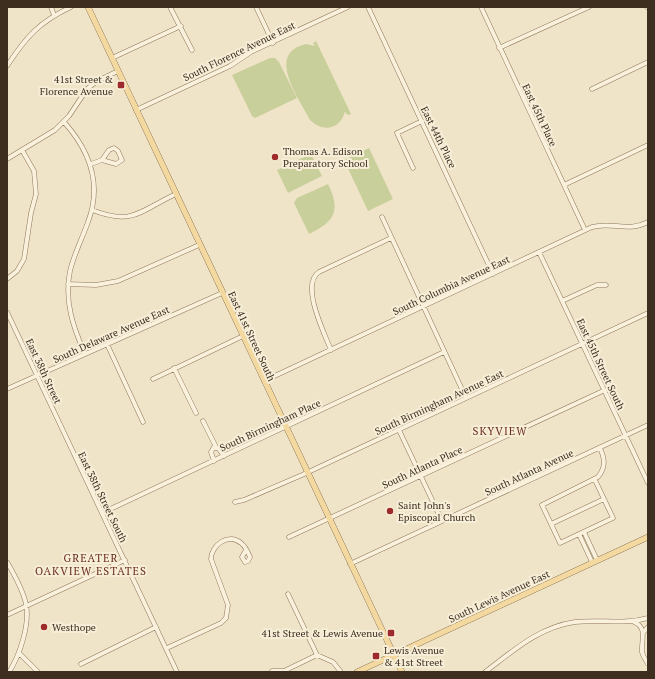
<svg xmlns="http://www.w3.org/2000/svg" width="655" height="679" viewBox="0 0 655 679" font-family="'PT Serif',serif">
  <rect width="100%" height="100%" fill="#f0e4c8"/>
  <!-- green -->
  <path fill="#c9cf9b" d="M316,41L351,114L348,115L345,112C340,129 323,133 310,120C299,98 265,53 306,44L315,46L313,43Z
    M270,58H275L279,62L297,98L255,118L252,116L232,75Z
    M369,148L393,199L368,211L344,160Z
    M311,154L322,176L288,193L277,170Z
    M328,184C341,211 335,221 309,234L294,203L297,198Z"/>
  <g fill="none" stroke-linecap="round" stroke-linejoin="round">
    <defs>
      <path id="minor" d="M51,7L54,15
        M170,7L192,50
        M256,7L273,43
        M368,7L493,274
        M481,7L585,230
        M647,7L648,8
        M499,48L589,7
        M112,58L181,26
        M7,66C26,37 39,22 71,7
        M592,89L648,62
        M136,110L230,66L251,52L348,7
        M64,122C90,151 102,185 88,222C82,239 74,254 70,271C64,301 73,327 85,354
        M7,159L55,130L69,116L87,89L97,81L118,71
        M91,164L102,160L109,150L114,148L118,151L122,160L116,164L102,160
        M413,168L397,133L422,121
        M564,185L648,145
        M92,210C134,226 139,211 176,194
        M382,217L466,398
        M539,252L648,483
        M7,279L17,271L24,259L31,213L36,194L34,171L22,150
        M68,284L96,285L118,281L199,245
        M562,301L597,285H606
        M7,312L177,672
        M107,344L143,422
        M331,350C324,333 300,284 319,272L391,238
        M174,368L196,413
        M153,379L243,336
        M264,381L592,227C613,221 626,233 648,222
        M7,389L222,293
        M203,421L216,447
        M399,430L442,521
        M214,461L211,452L214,447L219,449L224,456
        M595,480L613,518L560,543L542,505L598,477C606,467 605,459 600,448
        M235,502L244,500L302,475L648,313
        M102,513L444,352
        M551,524L604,499
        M584,532L597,560
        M579,534L592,562
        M289,537L605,390
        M7,562C14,574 23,590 26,604C30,624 20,655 9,672
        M350,564L648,425
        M288,594L317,655L333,662L341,672
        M7,615L125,560
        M634,622C648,628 641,640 642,652C643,657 646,660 648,664
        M643,633L648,627
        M167,648L221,623L226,618L228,605L211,559C211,546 228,532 241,543C245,546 248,552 250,557L248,561L245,562L242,557L246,550
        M19,653L38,672
        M81,664L156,627
        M272,671H284L317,655
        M485,672C513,651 539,627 575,622C600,619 624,625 648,618"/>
      <path id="major" d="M88,7L402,672
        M357,672L648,537"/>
    </defs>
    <!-- minor casing -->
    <use href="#minor" stroke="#8d765c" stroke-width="5"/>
    <!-- major casing -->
    <use href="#major" stroke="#5b4430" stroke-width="6"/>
    <!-- minor -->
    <use href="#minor" stroke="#faf1dc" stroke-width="4"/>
    <!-- major -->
    <use href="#major" stroke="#f3d9a0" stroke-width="5.5"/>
  </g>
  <!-- markers -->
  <g fill="#9e2a2b" stroke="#f7eed8" stroke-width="1.5">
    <rect x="117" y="81" width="8" height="8" rx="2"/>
    <circle cx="275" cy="157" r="4"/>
    <circle cx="390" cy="511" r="4"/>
    <circle cx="44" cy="627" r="4"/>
    <rect x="387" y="629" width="8" height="8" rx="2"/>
    <rect x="372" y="652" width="8" height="8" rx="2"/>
  </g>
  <g text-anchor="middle" stroke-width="4" stroke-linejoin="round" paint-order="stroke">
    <!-- street labels -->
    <g font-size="10" fill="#3d2e20" stroke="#f7eed8">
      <text transform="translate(239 51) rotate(-26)" y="4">South Florence Avenue East</text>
      <text transform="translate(540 115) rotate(65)" y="4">East 45th Place</text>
      <text transform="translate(439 137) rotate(64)" y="4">East 44th Place</text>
      <text transform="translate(451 285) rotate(-25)" y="4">South Columbia Avenue East</text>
      <text transform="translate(111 334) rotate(-24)" y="4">South Delaware Avenue East</text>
      <text transform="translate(252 336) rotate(65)" y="4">East 41st Street South</text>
      <text transform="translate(601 364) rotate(65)" y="4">East 45th Street South</text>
      <text transform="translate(44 371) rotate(65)" y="4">East 38th Street</text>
      <text transform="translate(439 402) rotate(-25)" y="4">South Birmingham Avenue East</text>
      <text transform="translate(270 425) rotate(-25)" y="4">South Birmingham Place</text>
      <text transform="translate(422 467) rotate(-25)" y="4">South Atlanta Place</text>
      <text transform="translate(529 472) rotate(-25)" y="4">South Atlanta Avenue</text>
      <text transform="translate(103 497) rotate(64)" y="4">East 38th Street South</text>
      <text transform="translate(499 596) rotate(-25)" y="4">South Lewis Avenue East</text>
    </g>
    <!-- poi labels -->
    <g font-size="10" fill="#3d2e20" stroke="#f7eed8" text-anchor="start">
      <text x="113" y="83" text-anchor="end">41st Street &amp;<tspan x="113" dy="12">Florence Avenue</tspan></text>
      <text x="283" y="155">Thomas A. Edison<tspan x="283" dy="12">Preparatory School</tspan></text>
      <text x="398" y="509">Saint John's<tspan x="398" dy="12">Episcopal Church</tspan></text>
      <text x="52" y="631">Westhope</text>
      <text x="383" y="637" text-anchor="end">41st Street &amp; Lewis Avenue</text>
      <text x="384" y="654">Lewis Avenue<tspan x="384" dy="12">&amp; 41st Street</tspan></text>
    </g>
    <!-- neighbourhood labels -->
    <g font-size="11" letter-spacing="1" fill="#6b2e1e" stroke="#f7eed8">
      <text x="500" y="435">SKYVIEW</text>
      <text x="91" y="562">GREATER<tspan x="91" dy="13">OAKVIEW ESTATES</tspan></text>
    </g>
  </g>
  <!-- border -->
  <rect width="655" height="679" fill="none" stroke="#3d2e20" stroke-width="16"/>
</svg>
